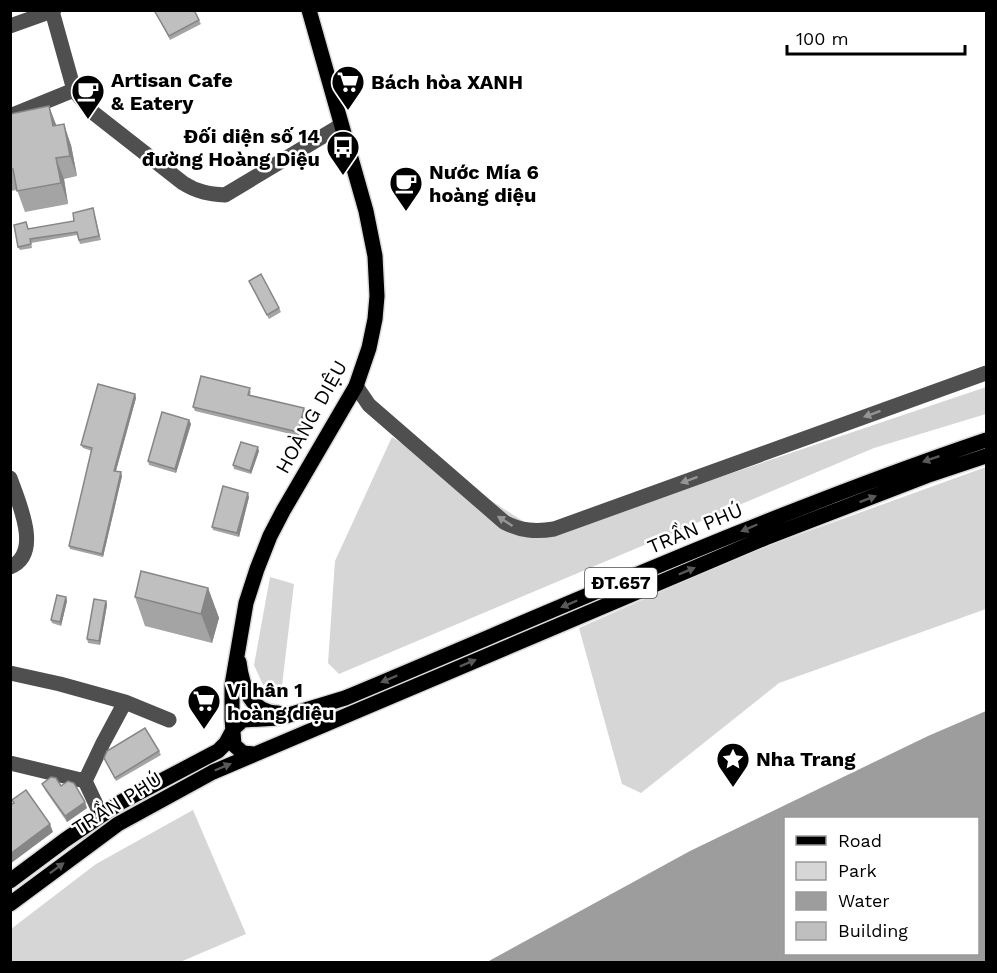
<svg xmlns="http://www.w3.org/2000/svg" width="997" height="973" viewBox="0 0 997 973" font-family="'Work Sans',sans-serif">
  <rect width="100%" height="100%" fill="#fff"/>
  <!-- green -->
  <path fill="#d6d6d6" d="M986,387V414L874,448L339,674L328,663L335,561L392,437L546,536Z
    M986,467V609L779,683L641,793L622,784L579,628L748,553Z
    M270,577L294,584L281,694L263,685L254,665Z
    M193,810L246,934L180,962H11V929L96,864Z"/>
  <!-- water -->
  <path fill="#9d9d9d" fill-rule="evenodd" d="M986,711V962H487L690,851L928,736ZM786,818H978V954H786Z"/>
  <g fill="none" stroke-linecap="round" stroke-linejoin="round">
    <defs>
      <path id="major" d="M239,662C242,685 250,713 278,713
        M254,754L243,753L234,745L232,719V685L246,603L257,569L270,536L283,511L356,386L369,348L375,319L377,296L375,256L366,211L309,10
        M10,881L65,840L121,802L218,751L226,743L234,728L243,720L279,718L345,698C558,609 768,514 986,440
        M10,904L118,824L213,772L765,538L926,476L986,456"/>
    </defs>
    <!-- major casing -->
    <use href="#major" stroke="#dbdbdb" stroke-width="18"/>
    <!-- minor -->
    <path stroke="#4f4f4f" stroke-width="15" d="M10,26L52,11
      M74,90L91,111L183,183C197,192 209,194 225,195L340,126
      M10,116L74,90L52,11L54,10
      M356,386L369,405L504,522C521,531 536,532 554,529L986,373
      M10,478C18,501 43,554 10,567
      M10,673L60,684L125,702L169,720
      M10,763L85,781
      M101,815L85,781L103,743L125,702"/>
    <!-- major -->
    <use href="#major" stroke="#000" stroke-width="15"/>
  </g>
  <!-- wall -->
  <path fill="#a4a4a4" d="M154,10H194L201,24L170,40Z
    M10,114L56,126L71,145L77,176L64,179L68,204L25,212L17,190L10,191Z
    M93,208L101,240L80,244L77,235L31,243L32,248L20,250L18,247L28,229L74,221Z
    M249,281L279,308L281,312L269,319Z
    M251,391L250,396L305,412L299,436L195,411L193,407Z
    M135,394L136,398L116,471L122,476L103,557L70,549L69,546L92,451L83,448L81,445Z
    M189,420L191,424L176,473L149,465L148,461Z
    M259,451L251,474L234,469L233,465Z
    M249,497L239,537L213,530L212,527Z
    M208,588L219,618L212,643L145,626L135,597Z
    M66,597L67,601L61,626L52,623L51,620Z
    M106,601L107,605L100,645L88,643L87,639Z
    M159,751L161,755L116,781L104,758Z
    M42,784L61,786L87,808L67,822L45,790Z"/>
  <!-- shaded-wall -->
  <path fill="#868686" d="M49,106L57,127L53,126Z
    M64,124L71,145L77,176L70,156Z
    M56,158L64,179L68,204L61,183Z
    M135,394L136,398L115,474L114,471Z
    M304,408L305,412L299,436L298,432Z
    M189,420L191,424L176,473L175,469Z
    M258,447L259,451L251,474L250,471Z
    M121,472L122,476L103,557L102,554Z
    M248,493L249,497L239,537L237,533Z
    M208,588L219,618L212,643L201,614Z
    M66,597L67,601L61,626L60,622Z
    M106,601L107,605L100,645L99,641Z
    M85,802L87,808L67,822L65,816Z
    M50,824L53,832L10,864V854Z"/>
  <!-- building -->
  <path fill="#bfbfbf" stroke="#868686" stroke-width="1.5" d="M154,10H194L199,20L169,36Z
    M49,106L53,126L64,124L70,156L56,158L61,183L17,191L13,169H10V114Z
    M93,208L99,236L79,240L77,232L30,239L31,244L18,247L14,225L26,222L28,229L74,221L73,213Z
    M261,274L279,308L267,315L249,281Z
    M201,376L250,388L248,395L304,408L298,432L193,407Z
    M98,384L135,394L114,471L121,472L102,554L69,546L92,448L81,445Z
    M162,412L189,420L175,469L148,461Z
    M241,442L258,447L250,471L233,465Z
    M223,486L248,493L237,533L212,527Z
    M141,571L208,588L201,614L135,597Z
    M57,595L66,597L60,622L51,620Z
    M94,599L106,601L99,641L87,639Z
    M145,728L159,751L115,778L104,758L107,751Z
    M51,777L56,778L61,786L68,781L74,783L85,802L65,816L42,784Z
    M26,790L50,824L10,854V805L14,803L12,800Z"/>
  <!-- one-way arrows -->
  <defs><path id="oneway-solid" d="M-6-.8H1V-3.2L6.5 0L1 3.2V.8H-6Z" transform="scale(1.5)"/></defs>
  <g fill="#959595">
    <use href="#oneway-solid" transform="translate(872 414) rotate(160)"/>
    <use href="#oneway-solid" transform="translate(689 480) rotate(160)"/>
    <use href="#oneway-solid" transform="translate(505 521) rotate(-147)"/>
  </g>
  <g fill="#595959">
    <use href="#oneway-solid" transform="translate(931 459) rotate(161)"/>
    <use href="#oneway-solid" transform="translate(868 499) rotate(-21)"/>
    <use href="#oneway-solid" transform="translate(749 528) rotate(157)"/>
    <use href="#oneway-solid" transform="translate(687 571) rotate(-23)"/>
    <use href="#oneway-solid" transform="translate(569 604) rotate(157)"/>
    <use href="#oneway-solid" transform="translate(468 663) rotate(-23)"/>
    <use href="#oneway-solid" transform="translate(389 679) rotate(157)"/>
    <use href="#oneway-solid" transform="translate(223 767) rotate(-23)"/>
    <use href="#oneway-solid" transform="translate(57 868) rotate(-37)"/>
  </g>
  <!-- icons -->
  <defs>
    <symbol id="supermarket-pin" viewBox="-11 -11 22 30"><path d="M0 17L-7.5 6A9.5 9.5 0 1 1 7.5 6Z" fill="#000" stroke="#fff"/><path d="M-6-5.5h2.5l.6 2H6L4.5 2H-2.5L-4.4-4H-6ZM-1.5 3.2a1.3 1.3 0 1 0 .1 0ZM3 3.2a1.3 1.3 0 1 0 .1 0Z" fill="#fff"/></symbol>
    <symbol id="cafe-pin" viewBox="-11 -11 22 30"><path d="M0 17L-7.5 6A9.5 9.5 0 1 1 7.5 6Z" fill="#000" stroke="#fff"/><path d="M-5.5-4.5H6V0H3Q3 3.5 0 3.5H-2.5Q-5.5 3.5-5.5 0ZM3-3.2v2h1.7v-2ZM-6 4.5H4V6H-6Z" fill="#fff"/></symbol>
    <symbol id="bus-pin" viewBox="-11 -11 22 30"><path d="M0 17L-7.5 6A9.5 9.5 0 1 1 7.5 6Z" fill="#000" stroke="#fff"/><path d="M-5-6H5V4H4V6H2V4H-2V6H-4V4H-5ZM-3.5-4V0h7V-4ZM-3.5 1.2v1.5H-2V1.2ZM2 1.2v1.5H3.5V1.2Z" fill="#fff"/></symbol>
    <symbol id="sight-pin" viewBox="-11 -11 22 30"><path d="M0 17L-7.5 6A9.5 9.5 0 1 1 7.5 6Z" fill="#000" stroke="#fff"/><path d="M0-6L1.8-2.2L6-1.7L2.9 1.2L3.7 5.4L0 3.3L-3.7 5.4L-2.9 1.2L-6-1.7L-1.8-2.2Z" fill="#fff"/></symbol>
  </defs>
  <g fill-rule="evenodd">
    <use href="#supermarket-pin" x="329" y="63" width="38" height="52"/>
    <use href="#cafe-pin" x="69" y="72" width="38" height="52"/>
    <use href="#bus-pin" x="324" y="128" width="38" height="52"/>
    <use href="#cafe-pin" x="387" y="164" width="38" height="52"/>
    <use href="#supermarket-pin" x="185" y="682" width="38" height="52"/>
    <use href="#sight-pin" x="714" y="740" width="38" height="52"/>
  </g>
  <g text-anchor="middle" stroke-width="5" stroke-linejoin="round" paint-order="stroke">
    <!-- shield labels -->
    <rect fill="#fff" stroke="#4c4c4c" stroke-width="1.5" x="585" y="568" width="72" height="30" rx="4.5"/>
    <g font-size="18" font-weight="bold" fill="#000">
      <text x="621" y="589">ĐT.657</text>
    </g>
    <!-- poi labels -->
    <g font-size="20" font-weight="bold" fill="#000" stroke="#fff" text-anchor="start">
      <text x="111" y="87">Artisan Cafe<tspan x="111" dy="23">&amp; Eatery</tspan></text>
      <text x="371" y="89">Bách hòa XANH</text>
      <text x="320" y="143" text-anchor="end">Đối diện số 14<tspan x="320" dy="23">đường Hoàng Diệu</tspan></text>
      <text x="429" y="179">Nước Mía 6<tspan x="429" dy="23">hoàng diệu</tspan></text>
      <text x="227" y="697">Vi hân 1<tspan x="227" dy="23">hoàng diệu</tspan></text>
      <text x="756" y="766">Nha Trang</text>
    </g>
    <!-- street labels -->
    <g font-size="20" fill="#000" stroke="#fff">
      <text transform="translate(311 417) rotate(-61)" y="7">HOÀNG DIỆU</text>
      <text transform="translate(695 528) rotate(-23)" y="7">TRẦN PHÚ</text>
      <text transform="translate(117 803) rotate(-32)" y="7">TRẦN PHÚ</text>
    </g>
  </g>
  <!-- border -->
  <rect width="997" height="973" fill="none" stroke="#000000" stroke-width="24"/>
  <!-- legend -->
  <rect x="784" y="817" width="195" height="138" fill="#ffffff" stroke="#999999" stroke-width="1.5"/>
  <rect x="796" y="836" width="30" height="9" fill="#000000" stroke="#999999" stroke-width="1.5"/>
  <text x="838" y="847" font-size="18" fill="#000000">Road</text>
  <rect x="796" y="862" width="30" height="18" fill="#d6d6d6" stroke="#999999" stroke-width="1.5"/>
  <text x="838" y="877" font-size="18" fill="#000000">Park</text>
  <rect x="796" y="892" width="30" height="18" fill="#9d9d9d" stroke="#999999" stroke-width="1.5"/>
  <text x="838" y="907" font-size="18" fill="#000000">Water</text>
  <rect x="796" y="922" width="30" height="18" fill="#bfbfbf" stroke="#999999" stroke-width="1.5"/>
  <text x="838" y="937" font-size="18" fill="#000000">Building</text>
  <!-- scale -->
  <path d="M787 45v9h178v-9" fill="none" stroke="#000000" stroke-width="3"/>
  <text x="796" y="45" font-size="18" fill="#000000" stroke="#ffffff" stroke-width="4.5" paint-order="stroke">100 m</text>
</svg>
